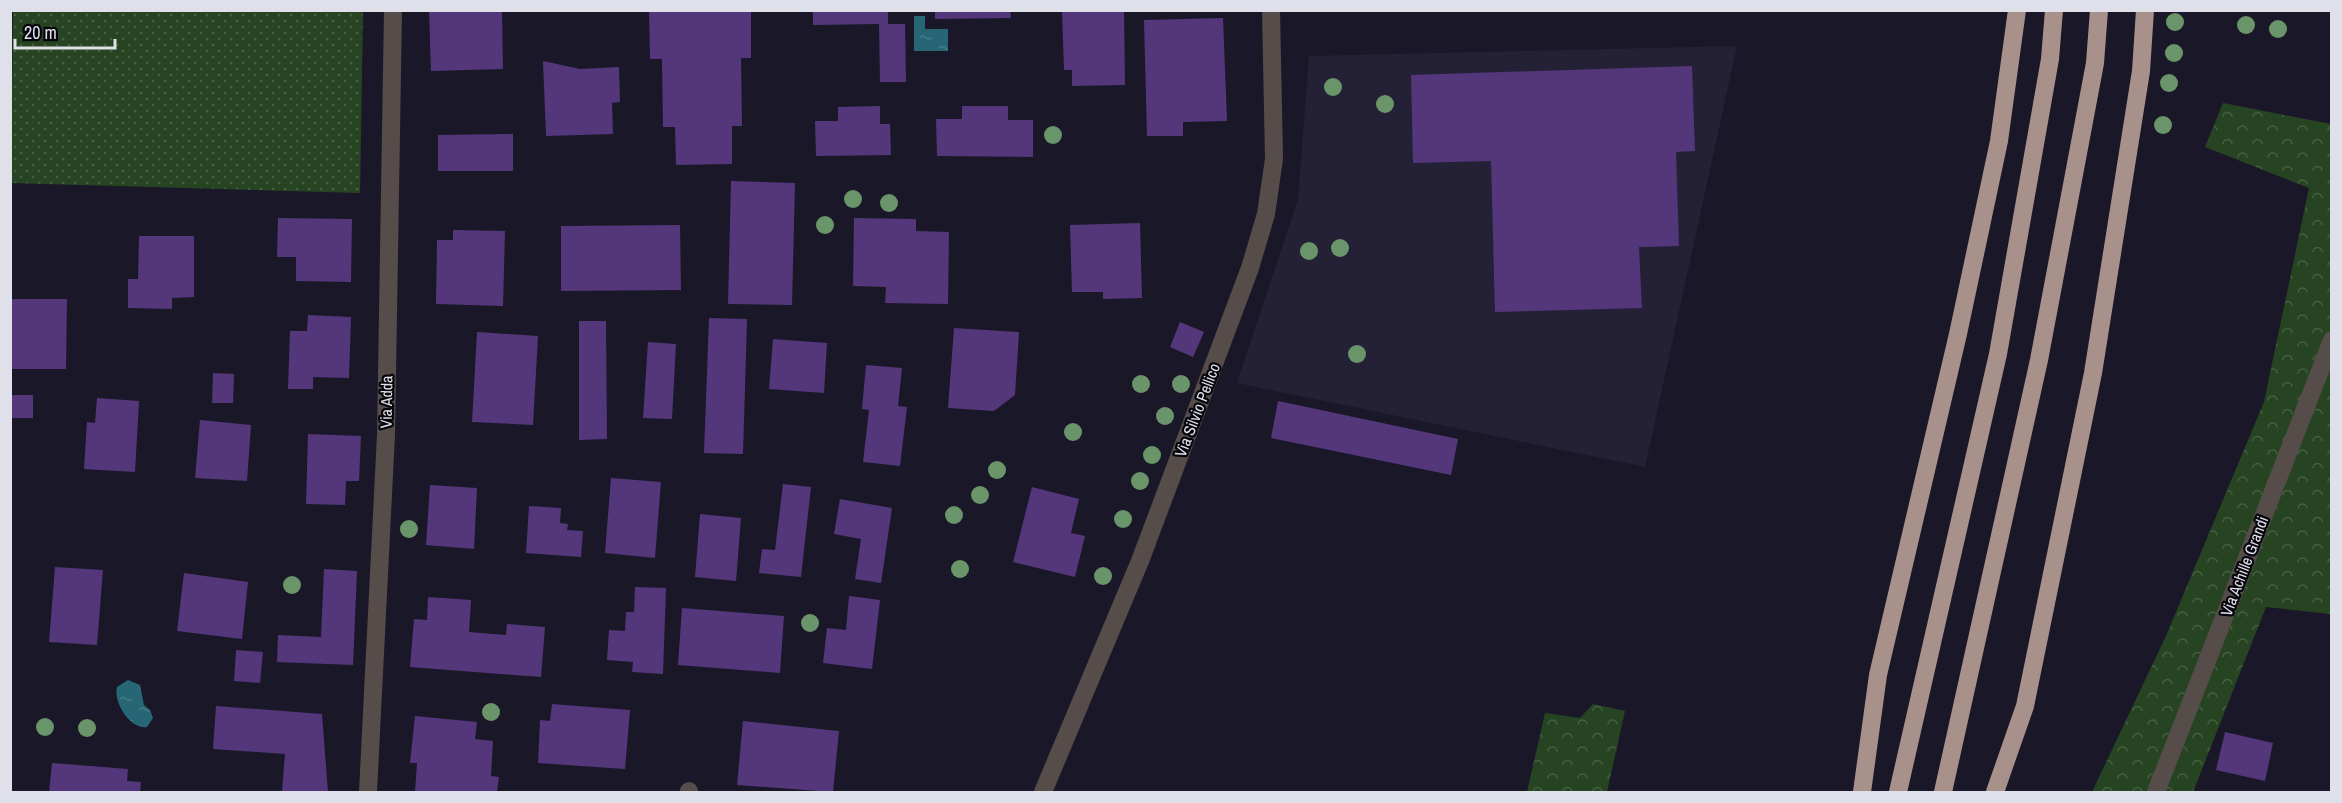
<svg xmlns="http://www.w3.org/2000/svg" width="2342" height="803" viewBox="0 0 2342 803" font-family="'Archivo Narrow',sans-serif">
  <defs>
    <pattern id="grass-dots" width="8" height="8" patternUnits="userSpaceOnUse" patternTransform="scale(1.5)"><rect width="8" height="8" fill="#274422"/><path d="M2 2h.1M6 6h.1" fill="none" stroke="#465f42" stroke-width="1.8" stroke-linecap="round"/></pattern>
    <pattern id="forest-crowns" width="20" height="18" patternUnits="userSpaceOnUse" patternTransform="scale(1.5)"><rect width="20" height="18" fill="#274422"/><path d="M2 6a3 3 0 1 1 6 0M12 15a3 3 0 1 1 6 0" fill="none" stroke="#465f42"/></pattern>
    <pattern id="water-ripples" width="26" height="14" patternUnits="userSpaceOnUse" patternTransform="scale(1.5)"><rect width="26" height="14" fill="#276674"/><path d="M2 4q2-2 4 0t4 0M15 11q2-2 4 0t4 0" fill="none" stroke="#467c88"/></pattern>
  </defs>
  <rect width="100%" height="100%" fill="#1a1828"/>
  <!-- built -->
  <path fill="#242136" d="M1737,46L1645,467L1237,383L1298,200L1309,56Z"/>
  <!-- grass -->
  <path fill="url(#grass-dots)" d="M13,11H363L360,193L11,183Z"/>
  <!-- forest -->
  <path fill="url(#forest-crowns)" d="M2223,103L2331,124V614L2266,607L2193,792H2092L2166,636L2264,402L2309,188L2205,147Z
    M1593,704L1625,711L1607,792H1527L1545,713L1580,718Z"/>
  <!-- water -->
  <path fill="url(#water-ripples)" d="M914,16H925V29H948V51H914Z
    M128,680L140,685L144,705L150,710L153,718L147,727C130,730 113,702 117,687Z"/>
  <!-- building -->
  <path fill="#53377a" d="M429,10H502L503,69L431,71Z
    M649,10H751V58H741L742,126H732V164L676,165L675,127H663L662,59H650Z
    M813,10H888V24H905L906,82H880L879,24L813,25Z
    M935,10H1010L1011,18L935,19Z
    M1062,10H1124L1125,85L1072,86V70H1064Z
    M1223,18L1227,121L1183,122V136H1147L1144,20Z
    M543,61L580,69L619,67L620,102L612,103L613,134L546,136Z
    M1692,66L1695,151L1676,152L1679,246L1639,247L1642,308L1495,312L1491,161L1413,163L1411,75Z
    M880,106V124H890L891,155L816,156L815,121H838V107Z
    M962,106H1008V120H1033V157L937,156L936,119H962Z
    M513,134V171H438V135Z
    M731,181L795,183L792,305L728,304Z
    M278,218L352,219L351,282L296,281V257H277Z
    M854,218L916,219V231L949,232L948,304L885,303L886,287L853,286Z
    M1140,223L1142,298L1103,299V292H1072L1070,225Z
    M680,225L681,290L561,291V226Z
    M453,230L505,231L503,306L436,304L437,240H453Z
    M139,236H194V297L172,298V309L128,308V279H138Z
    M10,299H67L66,369H10Z
    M308,315L351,317L349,378L313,377V389H288L290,331H307Z
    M709,318L747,319L743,454L704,453Z
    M579,321H606L607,439L579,440Z
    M1180,322L1204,332L1193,357L1170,347Z
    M954,328L1019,332L1015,395L994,411L948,408Z
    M477,332L538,336L533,425L472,422Z
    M773,339L827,343L824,393L769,389Z
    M648,342L676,344L672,419L643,418Z
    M866,365L902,368L898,406L907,407L900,466L863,462L869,410L862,409Z
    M213,373L234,374L233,403H212Z
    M10,395H33V418H10Z
    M97,398L139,401L135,472L84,469L87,422L95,423Z
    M1278,401L1458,439L1451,475L1271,438Z
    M200,420L251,425L247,481L195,478Z
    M308,434L361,436L359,481H346L345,505L306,504Z
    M611,478L661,482L655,558L605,553Z
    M783,484L811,487L801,577L759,573L762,549L775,550Z
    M430,485L477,488L474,549L426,545Z
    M1032,487L1079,499L1071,533L1085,536L1075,577L1013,562Z
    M840,499L892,508L881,583L855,579L861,539L834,534Z
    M529,506L561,508L560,523L568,524L567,530L583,531L581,557L526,553Z
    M700,514L741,518L736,581L695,577Z
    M55,567L103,570L97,645L49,642Z
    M324,569L357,571L353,665L277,662L278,635L321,637Z
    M184,573L248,582L242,639L177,631Z
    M635,587L666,588L663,674L632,672L633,662L607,660L609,630L625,631L626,612H634Z
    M849,596L880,600L872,669L823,663L827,628L846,630Z
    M428,597L471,600L469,632L506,635L507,624L545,627L541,677L410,667L414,619L427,620Z
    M682,608L784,616L780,673L678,665Z
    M236,650L263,652L260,683L234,681Z
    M552,704L630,710L625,769L538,763L540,720L550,721Z
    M216,706L322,714L328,792H282L285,754L213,749Z
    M415,716L477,722L475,739L493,741L491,776L499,777L497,792H415L417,763H410Z
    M743,721L839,731L833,792L737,785Z
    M2225,732L2273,743L2265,781L2216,770Z
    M52,763L128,769L127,781L141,782L140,792H49Z"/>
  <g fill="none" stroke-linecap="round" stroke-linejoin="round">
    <!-- street -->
    <path stroke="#564c4a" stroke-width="18" d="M368,792L386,435L393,10
      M689,792V791
      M1043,792L1140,561L1250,268L1266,214L1274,159L1271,10
      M2156,792L2332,340"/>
    <!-- highway -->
    <path stroke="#a9918b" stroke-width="18" d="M1862,792L1878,675L1958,334L1999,141L2017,10
      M1898,792L1998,354L2050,59L2054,10
      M1943,792L2039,360L2095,63L2099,10
      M1995,792L2025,706L2093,373L2141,71L2145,10"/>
  </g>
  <!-- trees -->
  <g fill="#6a946a">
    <circle cx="2175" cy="22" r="9"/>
    <circle cx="2246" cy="25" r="9"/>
    <circle cx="2278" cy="29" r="9"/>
    <circle cx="2174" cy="53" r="9"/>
    <circle cx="2169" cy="83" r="9"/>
    <circle cx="1333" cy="87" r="9"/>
    <circle cx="1385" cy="104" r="9"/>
    <circle cx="2163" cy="125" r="9"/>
    <circle cx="1053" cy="135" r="9"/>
    <circle cx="853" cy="199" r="9"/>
    <circle cx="889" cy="203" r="9"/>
    <circle cx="825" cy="225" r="9"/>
    <circle cx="1340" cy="248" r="9"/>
    <circle cx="1309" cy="251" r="9"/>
    <circle cx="1357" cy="354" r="9"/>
    <circle cx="1141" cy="384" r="9"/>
    <circle cx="1181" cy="384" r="9"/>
    <circle cx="1165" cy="416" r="9"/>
    <circle cx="1073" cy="432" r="9"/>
    <circle cx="1152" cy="455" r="9"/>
    <circle cx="997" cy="470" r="9"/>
    <circle cx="1140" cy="481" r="9"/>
    <circle cx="980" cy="495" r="9"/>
    <circle cx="954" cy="515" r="9"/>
    <circle cx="1123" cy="519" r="9"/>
    <circle cx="409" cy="529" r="9"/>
    <circle cx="960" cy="569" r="9"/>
    <circle cx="1103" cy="576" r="9"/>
    <circle cx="292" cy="585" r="9"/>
    <circle cx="810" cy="623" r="9"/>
    <circle cx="491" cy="712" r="9"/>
    <circle cx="45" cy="727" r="9"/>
    <circle cx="87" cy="728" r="9"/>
  </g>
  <g text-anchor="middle" stroke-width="4.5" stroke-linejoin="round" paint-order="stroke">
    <!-- street labels -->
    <g font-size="16" fill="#e0e0eb" stroke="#06050b">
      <text transform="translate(386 402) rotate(-89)" y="6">Via Adda</text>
      <text transform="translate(1197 410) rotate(-69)" y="6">Via Silvio Pellico</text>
      <text transform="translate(2244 566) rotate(-69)" y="6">Via Achille Grandi</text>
    </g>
  </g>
  <!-- border -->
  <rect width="2342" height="803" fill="none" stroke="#e0e0eb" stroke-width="24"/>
  <!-- scale -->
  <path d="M15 39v9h100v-9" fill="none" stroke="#e0e0eb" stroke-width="3"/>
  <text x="24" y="39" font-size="18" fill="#e0e0eb" stroke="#06050b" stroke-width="4.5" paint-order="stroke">20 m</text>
</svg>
